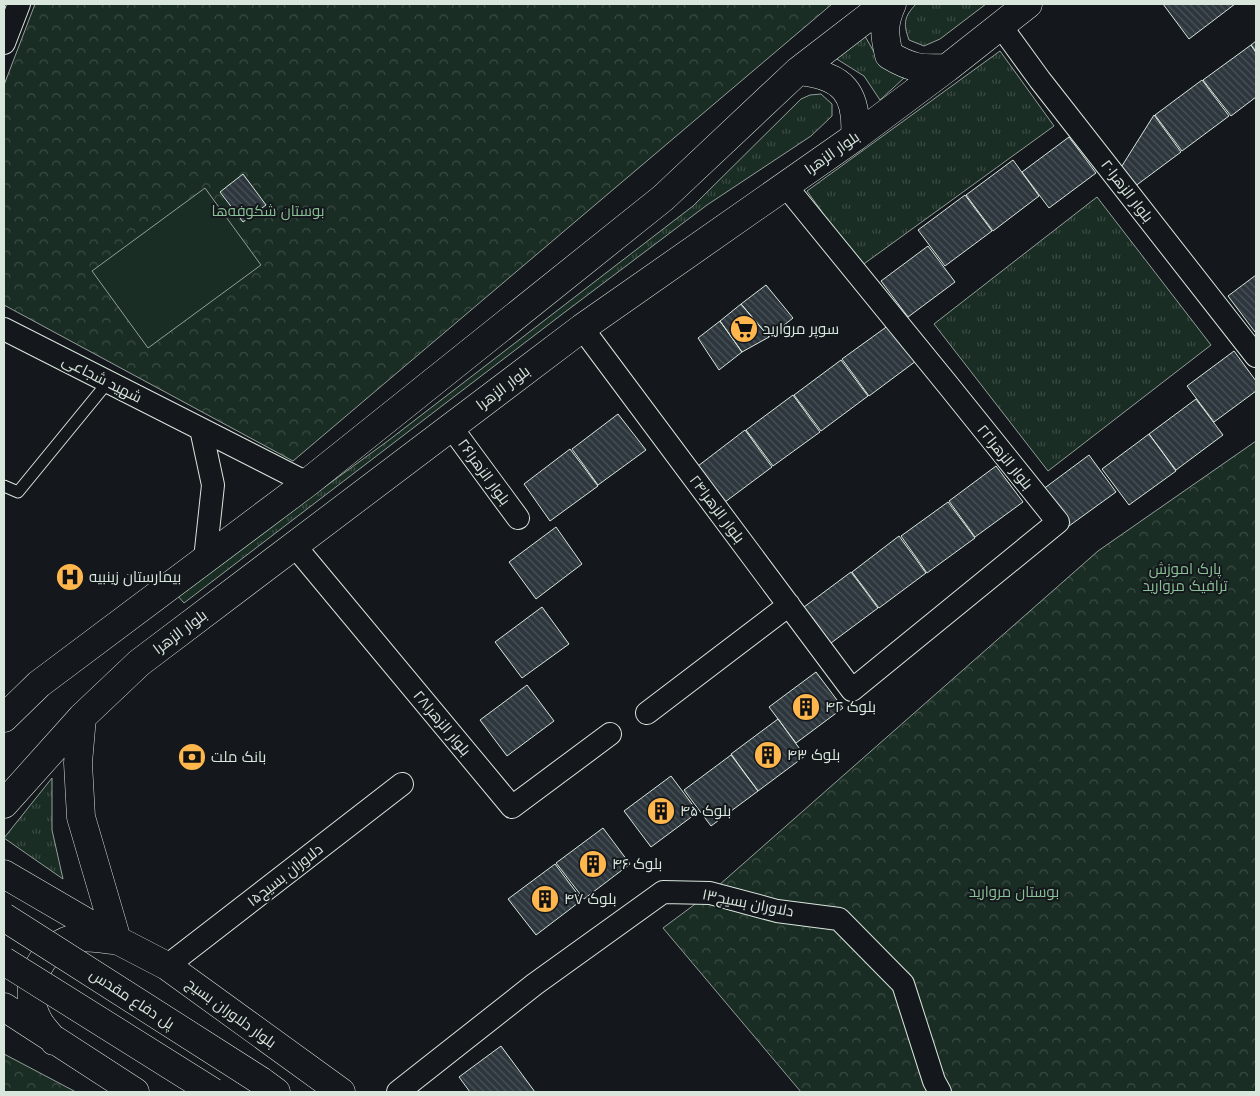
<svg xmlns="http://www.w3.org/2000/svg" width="1260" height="1096" viewBox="0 0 1260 1096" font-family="Arial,Cairo,sans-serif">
  <defs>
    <pattern id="grass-tufts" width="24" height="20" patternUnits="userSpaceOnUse" patternTransform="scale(1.25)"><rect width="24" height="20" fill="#1a2d24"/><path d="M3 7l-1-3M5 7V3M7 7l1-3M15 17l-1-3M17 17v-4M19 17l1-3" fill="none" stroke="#3b4b43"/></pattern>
    <pattern id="park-crowns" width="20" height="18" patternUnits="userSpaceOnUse" patternTransform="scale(1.25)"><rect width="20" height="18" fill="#1a2d24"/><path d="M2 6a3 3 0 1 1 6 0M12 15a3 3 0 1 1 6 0" fill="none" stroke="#3b4b43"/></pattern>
    <pattern id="building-back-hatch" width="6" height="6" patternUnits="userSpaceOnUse" patternTransform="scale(1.25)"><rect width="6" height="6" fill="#2c363c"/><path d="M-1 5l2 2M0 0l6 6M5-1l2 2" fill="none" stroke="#4a5358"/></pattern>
  </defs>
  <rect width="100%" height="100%" fill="#14181c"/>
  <!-- grass -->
  <path fill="url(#grass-tufts)" stroke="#939e99" d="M916,4H986L940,39L924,46L909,40C903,23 904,17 916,4Z
    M862,31L878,59L904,78L880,100L864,76L832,56Z
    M1000,51L1054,126L861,266L807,191Z
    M821,94L832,104V116L811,136L707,205L565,312L184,603L177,595L389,440L693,206L801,99L810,95Z
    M1097,197L1211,345L1048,471L934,324Z
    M52,778V830L63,879L4,838Z"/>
  <!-- park -->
  <path fill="url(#park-crowns)" stroke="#939e99" d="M35,4H832L293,461L4,305V85Z
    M1256,441V1092H801L663,928L710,893L1098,551Z
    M4,1054L76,1092H4Z"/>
  <!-- pitch -->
  <path fill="#1a2d24" stroke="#939e99" d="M205,188L261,265L148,348L92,271Z"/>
  <!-- building -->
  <path fill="url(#building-back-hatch)" stroke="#d8e6dc" d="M1163,4H1235L1189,39Z
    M1256,41V51L1251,45Z
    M1251,45L1256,53V97L1231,116L1203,80Z
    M1202,80L1229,116L1182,151L1155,115Z
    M1154,115L1181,152L1134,187L1120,169Z
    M1069,137L1096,173L1049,208L1022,172Z
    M1013,160L1039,196L993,231L966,195Z
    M243,174L266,205L243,222L220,192Z
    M965,195L992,231L945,266L918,230Z
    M928,246L955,282L908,317L881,281Z
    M1256,275V331L1255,332L1228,296Z
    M766,285L793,318L769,337L741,304Z
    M741,304L769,337L742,352L720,321Z
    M720,321L742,352L719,370L698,338Z
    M889,325L916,361L869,396L842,359Z
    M1234,351L1256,381V391L1214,422L1187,386Z
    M841,360L868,396L821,431L794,395Z
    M793,395L820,432L773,466L746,430Z
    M1196,399L1223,435L1176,470L1149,434Z
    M618,414L646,450L598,485L572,449Z
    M745,430L772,467L725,502L698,466Z
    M1149,434L1176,471L1129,505L1102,469Z
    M570,449L598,486L550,521L524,484Z
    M1089,455L1116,492L1069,526L1042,490Z
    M996,466L1023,502L975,537L949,501Z
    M948,502L975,538L927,573L901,536Z
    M556,527L582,564L536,599L509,562Z
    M899,536L926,573L879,608L852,572Z
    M851,572L878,608L831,643L804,607Z
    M542,607L569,644L522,678L495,642Z
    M816,672L843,708L796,743L769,707Z
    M527,685L554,721L507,756L480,720Z
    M778,719L805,756L758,791L731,754Z
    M731,755L758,791L711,826L684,790Z
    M671,776L698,812L651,847L624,811Z
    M603,828L630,864L584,899L556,863Z
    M555,864L582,900L536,935L508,899Z
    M501,1046L535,1092H470L459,1077Z"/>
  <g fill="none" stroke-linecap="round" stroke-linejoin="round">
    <defs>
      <path id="service" d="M4,486L18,492L108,382"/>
      <path id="minor" d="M1000,25L1040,80L1256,356
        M4,43L19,4
        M582,328L852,690L1058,522L948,385L785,185
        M4,329L201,429
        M451,427L518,518
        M294,545L512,807L610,734
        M205,559L213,485L201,429L307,483
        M647,713L789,605
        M167,966L402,784
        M398,1092L535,984L663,892L710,893L777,911L839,919L903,984L934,1081L940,1092"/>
      <path id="secondary" d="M892,4C883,24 884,34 889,55C912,69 922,69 947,68
        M798,71C843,75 858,93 855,137
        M82,717L78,763L81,817L117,940
        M4,718L39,684L307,483L663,198L798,71L885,4
        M4,804L82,717L139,663L582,328L855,137L947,68L1028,4
        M4,874L117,940L167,966L341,1092
        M4,1007L135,1092
        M54,1041C49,1034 42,1028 38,1020C21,989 39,949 72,939C86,935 99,939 113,940"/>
      <path id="primary" d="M261,1081L276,1092"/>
    </defs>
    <!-- service casing -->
    <use href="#service" stroke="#d8e6dc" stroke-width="13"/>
    <!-- minor casing -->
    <use href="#minor" stroke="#d8e6dc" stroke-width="24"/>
    <!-- secondary casing -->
    <use href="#secondary" stroke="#d8e6dc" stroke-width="29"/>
    <!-- primary casing -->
    <use href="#primary" stroke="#d8e6dc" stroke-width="29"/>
    <!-- service -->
    <use href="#service" stroke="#14181c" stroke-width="11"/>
    <!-- minor -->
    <use href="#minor" stroke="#14181c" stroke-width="22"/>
    <!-- secondary -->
    <use href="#secondary" stroke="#14181c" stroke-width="28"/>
    <!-- primary -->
    <use href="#primary" stroke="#14181c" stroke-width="28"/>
    <defs>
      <path id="primary-bridge" d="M4,917L261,1081
        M4,961L213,1092"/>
    </defs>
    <!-- primary-bridge casing -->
    <use href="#primary-bridge" stroke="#d8e6dc" stroke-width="29" stroke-linecap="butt"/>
    <!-- primary-bridge -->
    <use href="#primary-bridge" stroke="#14181c" stroke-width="28"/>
  </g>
  <!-- icons -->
  <defs>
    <symbol id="supermarket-disc" viewBox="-11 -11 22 22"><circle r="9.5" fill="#ffb74d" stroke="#14181c"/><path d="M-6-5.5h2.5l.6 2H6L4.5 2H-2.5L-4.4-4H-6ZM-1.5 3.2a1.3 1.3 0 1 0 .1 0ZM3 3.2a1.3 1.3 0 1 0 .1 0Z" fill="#111"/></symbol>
    <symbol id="hospital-disc" viewBox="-11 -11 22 22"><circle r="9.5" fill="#ffb74d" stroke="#14181c"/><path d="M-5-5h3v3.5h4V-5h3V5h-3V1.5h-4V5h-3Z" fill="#111"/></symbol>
    <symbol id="building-disc" viewBox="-11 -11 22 22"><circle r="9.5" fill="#ffb74d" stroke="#14181c"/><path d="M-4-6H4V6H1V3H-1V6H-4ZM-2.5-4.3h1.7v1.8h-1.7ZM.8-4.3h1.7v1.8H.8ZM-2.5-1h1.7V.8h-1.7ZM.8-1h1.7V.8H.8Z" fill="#111"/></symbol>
    <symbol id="bank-disc" viewBox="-11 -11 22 22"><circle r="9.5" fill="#ffb74d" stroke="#14181c"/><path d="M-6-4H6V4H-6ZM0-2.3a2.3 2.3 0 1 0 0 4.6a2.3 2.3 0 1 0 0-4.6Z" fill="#111"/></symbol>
  </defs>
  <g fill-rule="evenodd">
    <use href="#supermarket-disc" x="728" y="313" width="32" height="32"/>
    <use href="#hospital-disc" x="54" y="561" width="32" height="32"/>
    <use href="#building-disc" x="790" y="691" width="32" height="32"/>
    <use href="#building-disc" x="752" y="739" width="32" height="32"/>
    <use href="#bank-disc" x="176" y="741" width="32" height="32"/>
    <use href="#building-disc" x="645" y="795" width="32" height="32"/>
    <use href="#building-disc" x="577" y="848" width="32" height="32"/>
    <use href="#building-disc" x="529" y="883" width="32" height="32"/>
  </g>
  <g text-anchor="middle" stroke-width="4" stroke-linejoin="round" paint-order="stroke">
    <!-- street labels -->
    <g font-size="15" fill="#d8e6dc" stroke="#14181c">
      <text transform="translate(832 153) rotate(-35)" y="5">بلوار الزهرا</text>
      <text transform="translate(1127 191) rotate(52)" y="5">بلوار الزهرا۲۰</text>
      <text transform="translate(102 379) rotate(27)" y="5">شهید شجاعی</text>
      <text transform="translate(503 388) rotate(-37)" y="5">بلوار الزهرا</text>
      <text transform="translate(1005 457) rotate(51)" y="5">بلوار الزهرا۲۲</text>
      <text transform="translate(484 472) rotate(54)" y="5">بلوار الزهرا۲۶</text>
      <text transform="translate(717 509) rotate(53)" y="5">بلوار الزهرا۲۴</text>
      <text transform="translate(180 632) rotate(-37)" y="5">بلوار الزهرا</text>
      <text transform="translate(442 723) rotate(50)" y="5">بلوار الزهرا۲۸</text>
      <text transform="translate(285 875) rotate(-38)" y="5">دلاوران بسیج۱۵</text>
      <text transform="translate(748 903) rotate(11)" y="5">دلاوران بسیج۱۳</text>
      <text transform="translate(132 999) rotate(33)" y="5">پل دفاع مقدس</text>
      <text transform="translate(231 1013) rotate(36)" y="5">بلوار دلاوران بسیج</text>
    </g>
    <!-- park labels -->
    <g font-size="15" fill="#8ac095" stroke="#14181c">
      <text x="268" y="216">بوستان شکوفه‌ها</text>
      <text x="1185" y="574">پارک اموزش<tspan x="1185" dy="17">ترافیک مروارید</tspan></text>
      <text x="1014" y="897">بوستان مروارید</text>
    </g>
    <!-- poi labels -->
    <g font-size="15" fill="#d8e6dc" stroke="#14181c" text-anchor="start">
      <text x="763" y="334">سوپر مروارید</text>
      <text x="89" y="582">بیمارستان زینبیه</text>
      <text x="825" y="712">بلوک ۴۲</text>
      <text x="787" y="760">بلوک ۴۳</text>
      <text x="211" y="762">بانک ملت</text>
      <text x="680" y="816">بلوک ۴۵</text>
      <text x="612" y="869">بلوک ۴۶</text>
      <text x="564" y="904">بلوک ۴۷</text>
    </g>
  </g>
  <!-- border -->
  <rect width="1260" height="1096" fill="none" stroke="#d8e6dc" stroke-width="10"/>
</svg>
